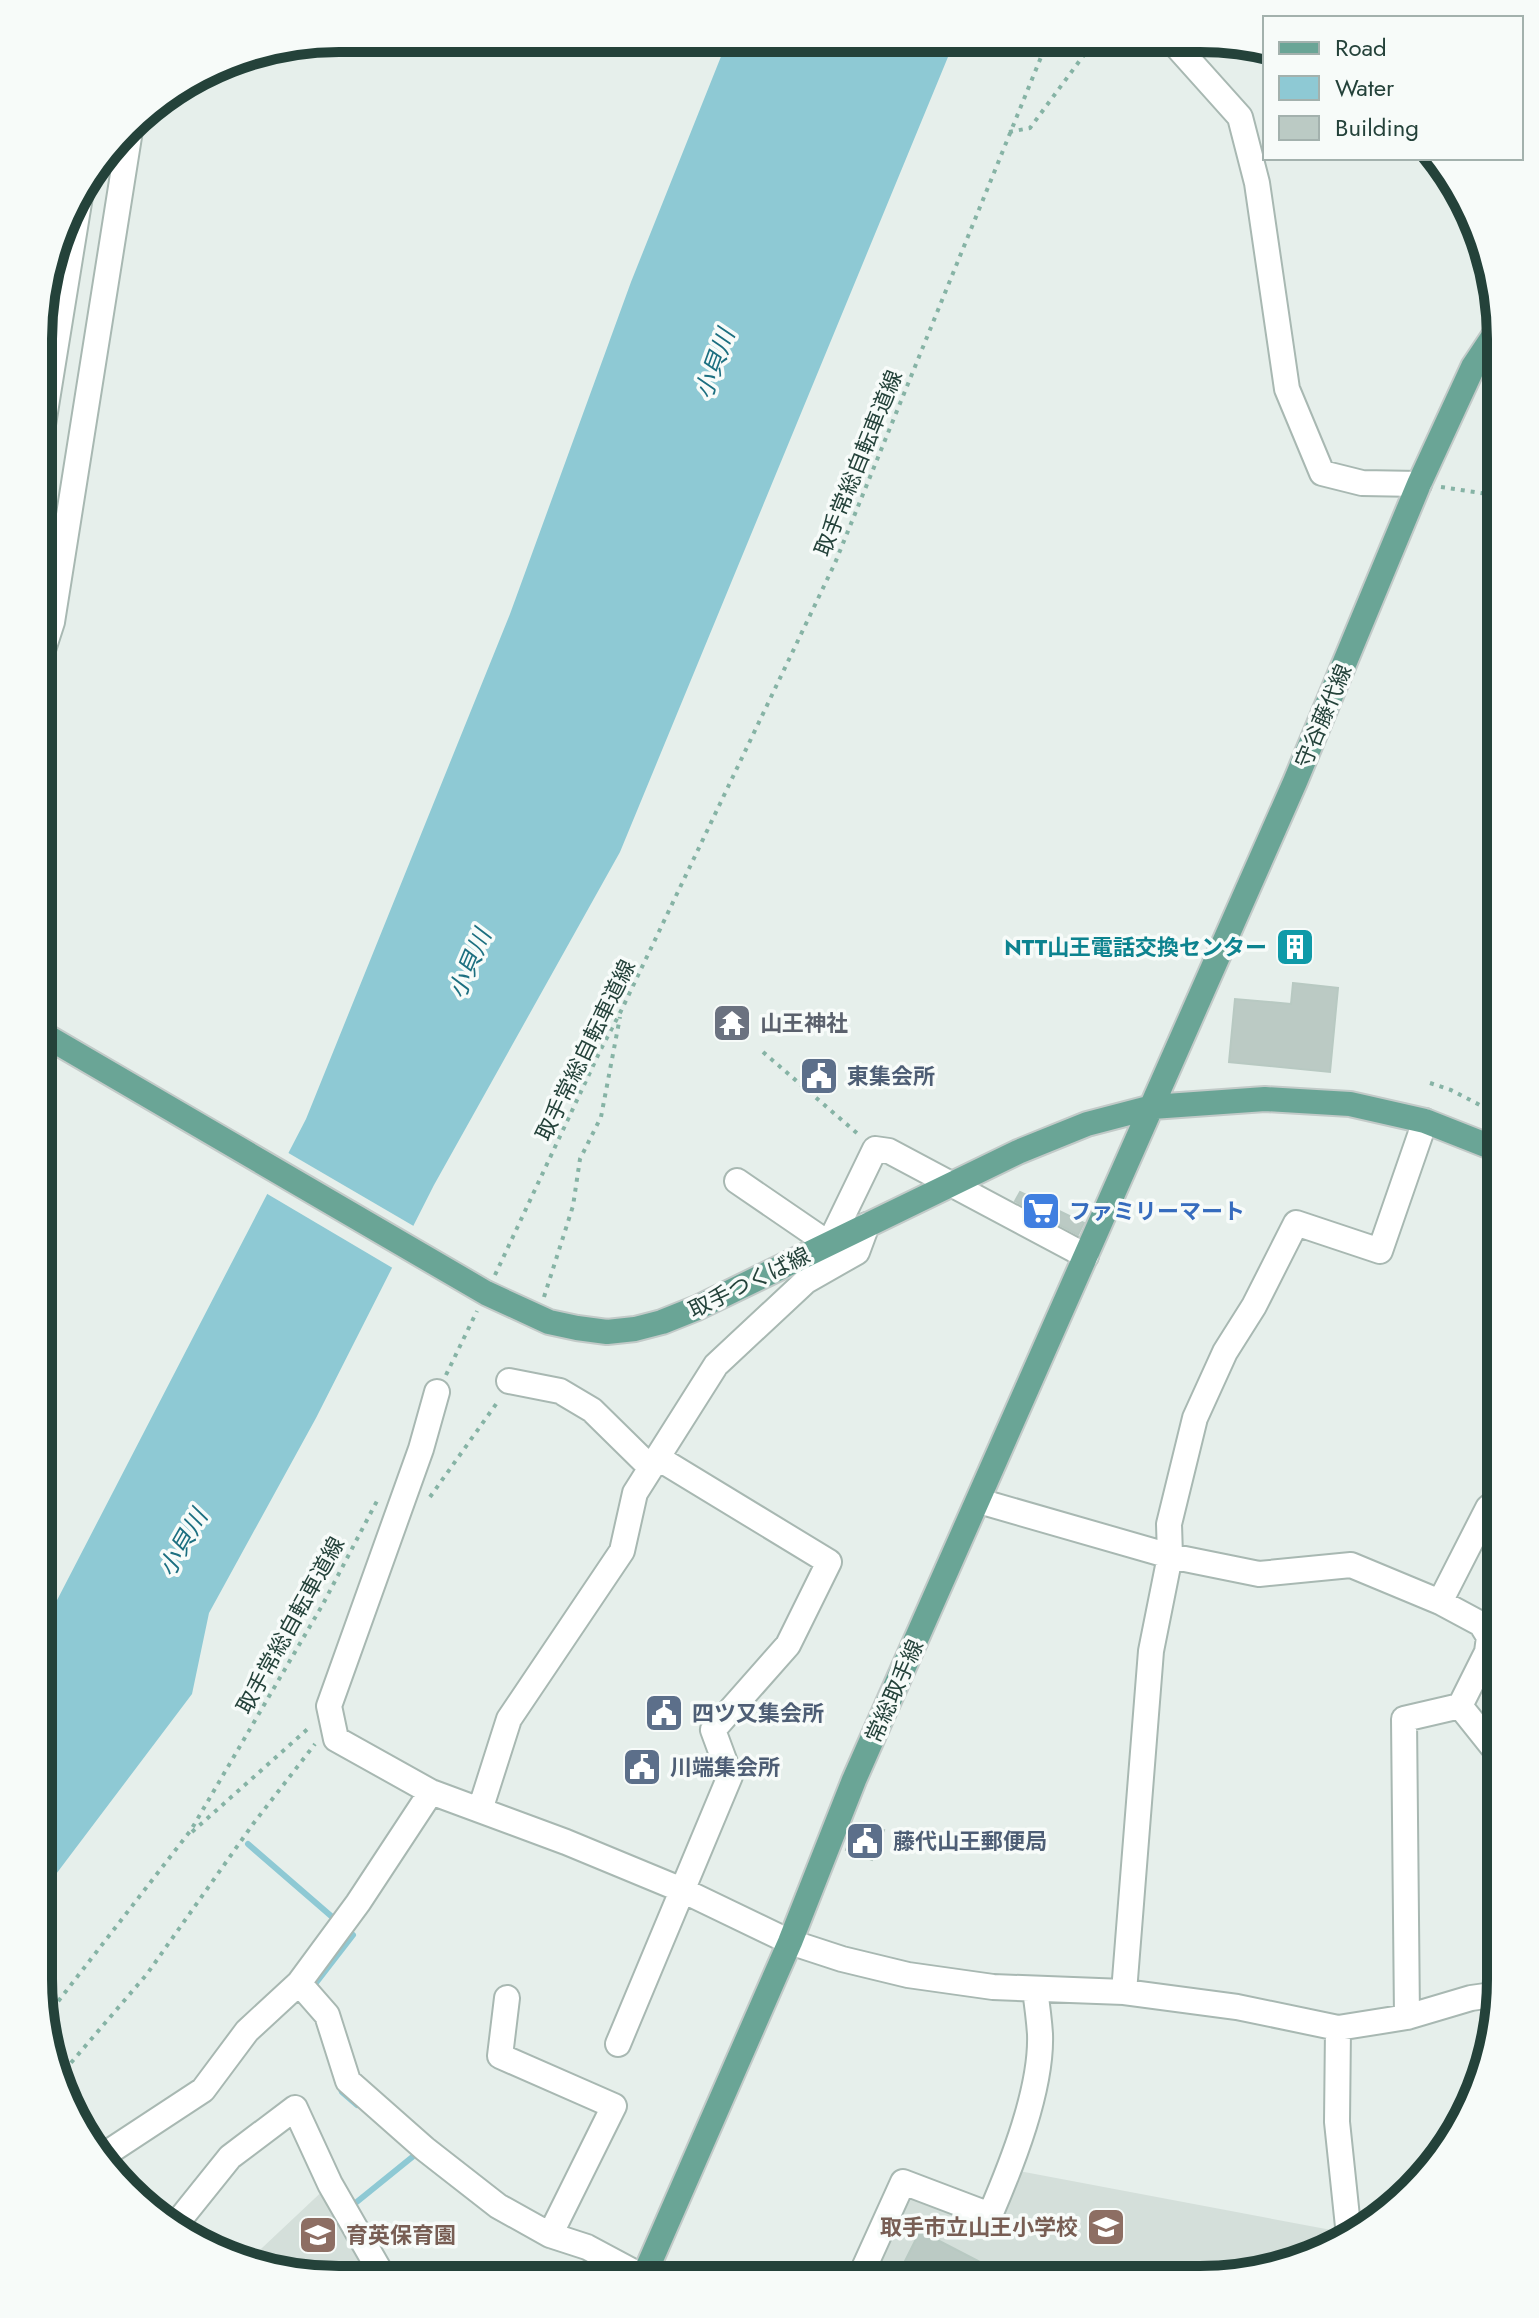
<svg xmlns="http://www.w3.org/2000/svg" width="1539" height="2318" viewBox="0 0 1539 2318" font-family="Jost,'Noto Sans JP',sans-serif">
  <rect width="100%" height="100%" fill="#e6efeb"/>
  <!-- built -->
  <path fill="#d4dfda" d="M1019,2171L1342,2232L1343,2240L1316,2257L1200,2280L868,2279L908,2194L993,2223Z
    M330,2184L384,2278L300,2277L247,2262Z"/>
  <!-- water -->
  <path fill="#8ec9d4" d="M728,39L955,40L620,852L434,1185L316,1418L209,1613L192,1694L38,1898L39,1635L306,1119L510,614L631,282Z"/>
  <!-- pier -->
  <path fill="#e6efeb" d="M285,1151L417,1228L396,1270L264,1192Z"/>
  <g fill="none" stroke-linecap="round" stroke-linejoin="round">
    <!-- stream -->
    <path stroke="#8ec9d4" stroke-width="6" d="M248,1844L338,1922
      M312,1988L353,1935L346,1929
      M339,2084L342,2092L357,2105
      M354,2208L353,2205L416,2154L412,2151"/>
  </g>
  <!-- building -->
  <path fill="#bbcac4" stroke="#b8c9c2" stroke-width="2" d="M1293,983L1338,988L1330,1072L1229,1062L1235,999L1291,1004Z
    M1020,1192L1084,1223L1078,1235L1015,1201Z
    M865,1823L884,1830L872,1860L846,1850L855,1827L862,1829Z
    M920,2231L980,2262L971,2279H896Z"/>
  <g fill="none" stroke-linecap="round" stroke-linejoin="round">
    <defs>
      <path id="minor" d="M1171,40L1240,117L1257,183L1287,389L1322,473L1362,483L1419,484
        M40,443L82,184
        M40,659L52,622L131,124
        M737,1181L829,1244L875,1149L889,1151L1086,1256
        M509,1381L560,1391L592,1410L651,1468
        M437,1392L421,1449L329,1706L336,1739L431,1792L566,1842L682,1890L790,1942L842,1959L908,1975L993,1987L1124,1992L1237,2007L1338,2028L1407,2017L1471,1998L1500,1994
        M979,1501L1170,1556L1259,1574L1351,1565L1440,1602L1481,1624L1489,1637L1487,1652L1460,1706
        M1440,1602L1488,1508L1501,1497
        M1460,1706L1500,1756
        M480,1810L509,1719L622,1551L635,1493L716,1365L806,1281L857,1252L867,1225
        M299,1983L327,2015L348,2081L425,2149L498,2206L550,2235L587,2247L645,2278
        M1124,1992L1151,1651L1170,1556L1169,1524L1195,1418L1225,1352L1254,1306L1296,1223L1380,1251L1425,1121
        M507,1998L500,2056L614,2106L550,2235
        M1407,2017L1404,1719L1460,1706
        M1338,2028L1337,2122L1349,2236
        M618,2044L730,1776L713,1730L788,1645L829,1562L658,1458
        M98,2159L203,2090L247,2031L299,1983L358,1903L431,1792
        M173,2228L230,2157L295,2108L330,2184L384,2278
        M859,2279L903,2182L990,2215C1012,2164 1042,2089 1040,2034C1039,2019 1037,2004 1035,1990"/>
      <path id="major" d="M39,1032L486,1293L549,1322L577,1328L607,1332L635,1329L662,1322L697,1308L1018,1152L1087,1124L1152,1107L1265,1099L1350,1104L1425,1121L1501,1151
        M643,2278L790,1942L854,1780L1295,782L1419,484L1473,367L1499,328"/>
    </defs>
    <!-- minor casing -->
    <use href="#minor" stroke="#a8b8b2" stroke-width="28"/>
    <!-- major casing -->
    <use href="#major" stroke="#c2cac8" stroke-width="28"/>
    <!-- path -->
    <path stroke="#86b3a5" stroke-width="4" stroke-dasharray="4 6" stroke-linecap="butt" d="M1009,132L1030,128L1095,40
      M1441,487L1501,496
      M763,1052L858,1134
      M1430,1083L1451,1090L1501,1116
      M495,1275L600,1051L621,1011L835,563L1048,40
      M544,1297L573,1206L580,1159L601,1117L620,1017
      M446,1375L477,1311
      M430,1497L499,1400
      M192,1832L311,1726
      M46,2017L191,1830L323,1604L378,1499
      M58,2078L147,1974L253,1824L315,1744"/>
    <!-- minor -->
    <use href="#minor" stroke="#fff" stroke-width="24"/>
    <!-- major -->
    <use href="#major" stroke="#6aa596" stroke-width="24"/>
  </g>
  <!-- icons -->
  <defs>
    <symbol id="building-square" viewBox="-11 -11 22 22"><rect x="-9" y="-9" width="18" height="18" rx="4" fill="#0f9aa8" stroke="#f7fbf9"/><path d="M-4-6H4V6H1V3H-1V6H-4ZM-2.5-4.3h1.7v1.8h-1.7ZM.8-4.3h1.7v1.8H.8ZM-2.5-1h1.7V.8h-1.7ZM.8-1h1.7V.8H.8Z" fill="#fff"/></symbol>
    <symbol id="temple-square" viewBox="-11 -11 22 22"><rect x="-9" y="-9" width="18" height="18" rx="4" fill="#6b7280" stroke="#f7fbf9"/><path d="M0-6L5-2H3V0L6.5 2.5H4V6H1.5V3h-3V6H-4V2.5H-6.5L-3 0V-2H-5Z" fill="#fff"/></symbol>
    <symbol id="civic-square" viewBox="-11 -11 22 22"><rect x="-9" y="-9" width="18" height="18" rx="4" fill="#5c6f8a" stroke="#f7fbf9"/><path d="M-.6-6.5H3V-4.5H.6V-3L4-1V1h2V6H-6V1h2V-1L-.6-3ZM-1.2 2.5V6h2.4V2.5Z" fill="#fff"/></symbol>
    <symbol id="supermarket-square" viewBox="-11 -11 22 22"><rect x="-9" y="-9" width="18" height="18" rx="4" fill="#3f7fe0" stroke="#f7fbf9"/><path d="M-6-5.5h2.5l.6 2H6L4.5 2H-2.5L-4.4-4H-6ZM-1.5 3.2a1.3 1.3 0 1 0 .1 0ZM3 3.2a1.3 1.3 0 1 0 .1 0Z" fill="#fff"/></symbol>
    <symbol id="school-square" viewBox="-11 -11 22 22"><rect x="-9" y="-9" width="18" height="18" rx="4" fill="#8d6e63" stroke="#f7fbf9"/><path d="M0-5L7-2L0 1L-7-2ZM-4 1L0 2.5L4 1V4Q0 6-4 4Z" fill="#fff"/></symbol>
  </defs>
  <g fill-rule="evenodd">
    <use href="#building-square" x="1273" y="925" width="44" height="44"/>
    <use href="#temple-square" x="710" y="1001" width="44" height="44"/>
    <use href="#civic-square" x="797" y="1054" width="44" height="44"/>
    <use href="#supermarket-square" x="1019" y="1189" width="44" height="44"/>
    <use href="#civic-square" x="642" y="1691" width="44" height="44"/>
    <use href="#civic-square" x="620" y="1745" width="44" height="44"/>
    <use href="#civic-square" x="843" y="1819" width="44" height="44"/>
    <use href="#school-square" x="1084" y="2205" width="44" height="44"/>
    <use href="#school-square" x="296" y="2213" width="44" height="44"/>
  </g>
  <g text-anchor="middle" stroke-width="7" stroke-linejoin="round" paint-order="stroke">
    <!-- street labels -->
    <g font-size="22" fill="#24423a" stroke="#f7fbf9">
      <text transform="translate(858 463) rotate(-68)" y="8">取手常総自転車道線</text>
      <text transform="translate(1323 716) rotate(-67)" y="8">守谷藤代線</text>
      <text transform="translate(585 1050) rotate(-64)" y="8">取手常総自転車道線</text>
      <text transform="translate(749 1282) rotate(-26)" y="8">取手つくば線</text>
      <text transform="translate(290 1625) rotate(-61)" y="8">取手常総自転車道線</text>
      <text transform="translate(894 1691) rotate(-66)" y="8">常総取手線</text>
    </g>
    <!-- culture labels -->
    <g font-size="22" font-weight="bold" fill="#0d838f" stroke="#f7fbf9" text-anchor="end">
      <text x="1267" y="955">NTT山王電話交換センター</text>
    </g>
    <!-- worship labels -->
    <g font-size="22" font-weight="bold" fill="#5b616d" stroke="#f7fbf9" text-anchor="start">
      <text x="760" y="1031">山王神社</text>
    </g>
    <!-- service labels -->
    <g font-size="22" font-weight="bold" fill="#4e5e75" stroke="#f7fbf9" text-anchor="start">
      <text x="847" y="1084">東集会所</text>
      <text x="692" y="1721">四ツ又集会所</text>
      <text x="670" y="1775">川端集会所</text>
      <text x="893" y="1849">藤代山王郵便局</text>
    </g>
    <!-- shop labels -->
    <g font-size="22" font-weight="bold" fill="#366cbe" stroke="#f7fbf9" text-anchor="start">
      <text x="1069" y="1219">ファミリーマート</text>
    </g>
    <!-- education labels -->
    <g font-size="22" font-weight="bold" fill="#785e54" stroke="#f7fbf9" text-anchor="end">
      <text x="1078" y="2235">取手市立山王小学校</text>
      <text x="346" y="2243" text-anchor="start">育英保育園</text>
    </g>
    <!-- water labels -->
    <g font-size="24" font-style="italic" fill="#1c6f80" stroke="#f7fbf9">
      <text transform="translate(715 364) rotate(-70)" y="8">小貝川</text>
      <text transform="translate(470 964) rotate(-67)" y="8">小貝川</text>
      <text transform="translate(183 1543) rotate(-60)" y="8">小貝川</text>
    </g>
  </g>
  <!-- crop -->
  <path d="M0 0H1539V2318H0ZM339 52H1200A287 287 0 0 1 1487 339V1979A287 287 0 0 1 1200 2266H339A287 287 0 0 1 52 1979V339A287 287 0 0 1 339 52Z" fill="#f7fbf9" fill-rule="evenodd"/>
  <path fill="none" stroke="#24423a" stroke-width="10" d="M339 52H1200A287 287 0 0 1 1487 339V1979A287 287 0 0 1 1200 2266H339A287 287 0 0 1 52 1979V339A287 287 0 0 1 339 52Z"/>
  <!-- legend -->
  <rect x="1263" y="16" width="260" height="144" fill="#f7fbf9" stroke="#a3b1ad" stroke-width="2"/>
  <rect x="1279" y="42" width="40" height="12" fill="#6aa596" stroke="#a3b1ad" stroke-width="2"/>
  <text x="1335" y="56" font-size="24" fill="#24423a">Road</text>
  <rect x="1279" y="76" width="40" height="24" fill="#8ec9d4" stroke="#a3b1ad" stroke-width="2"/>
  <text x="1335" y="96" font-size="24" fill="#24423a">Water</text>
  <rect x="1279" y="116" width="40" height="24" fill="#bbcac4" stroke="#a3b1ad" stroke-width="2"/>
  <text x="1335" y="136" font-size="24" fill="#24423a">Building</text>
</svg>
